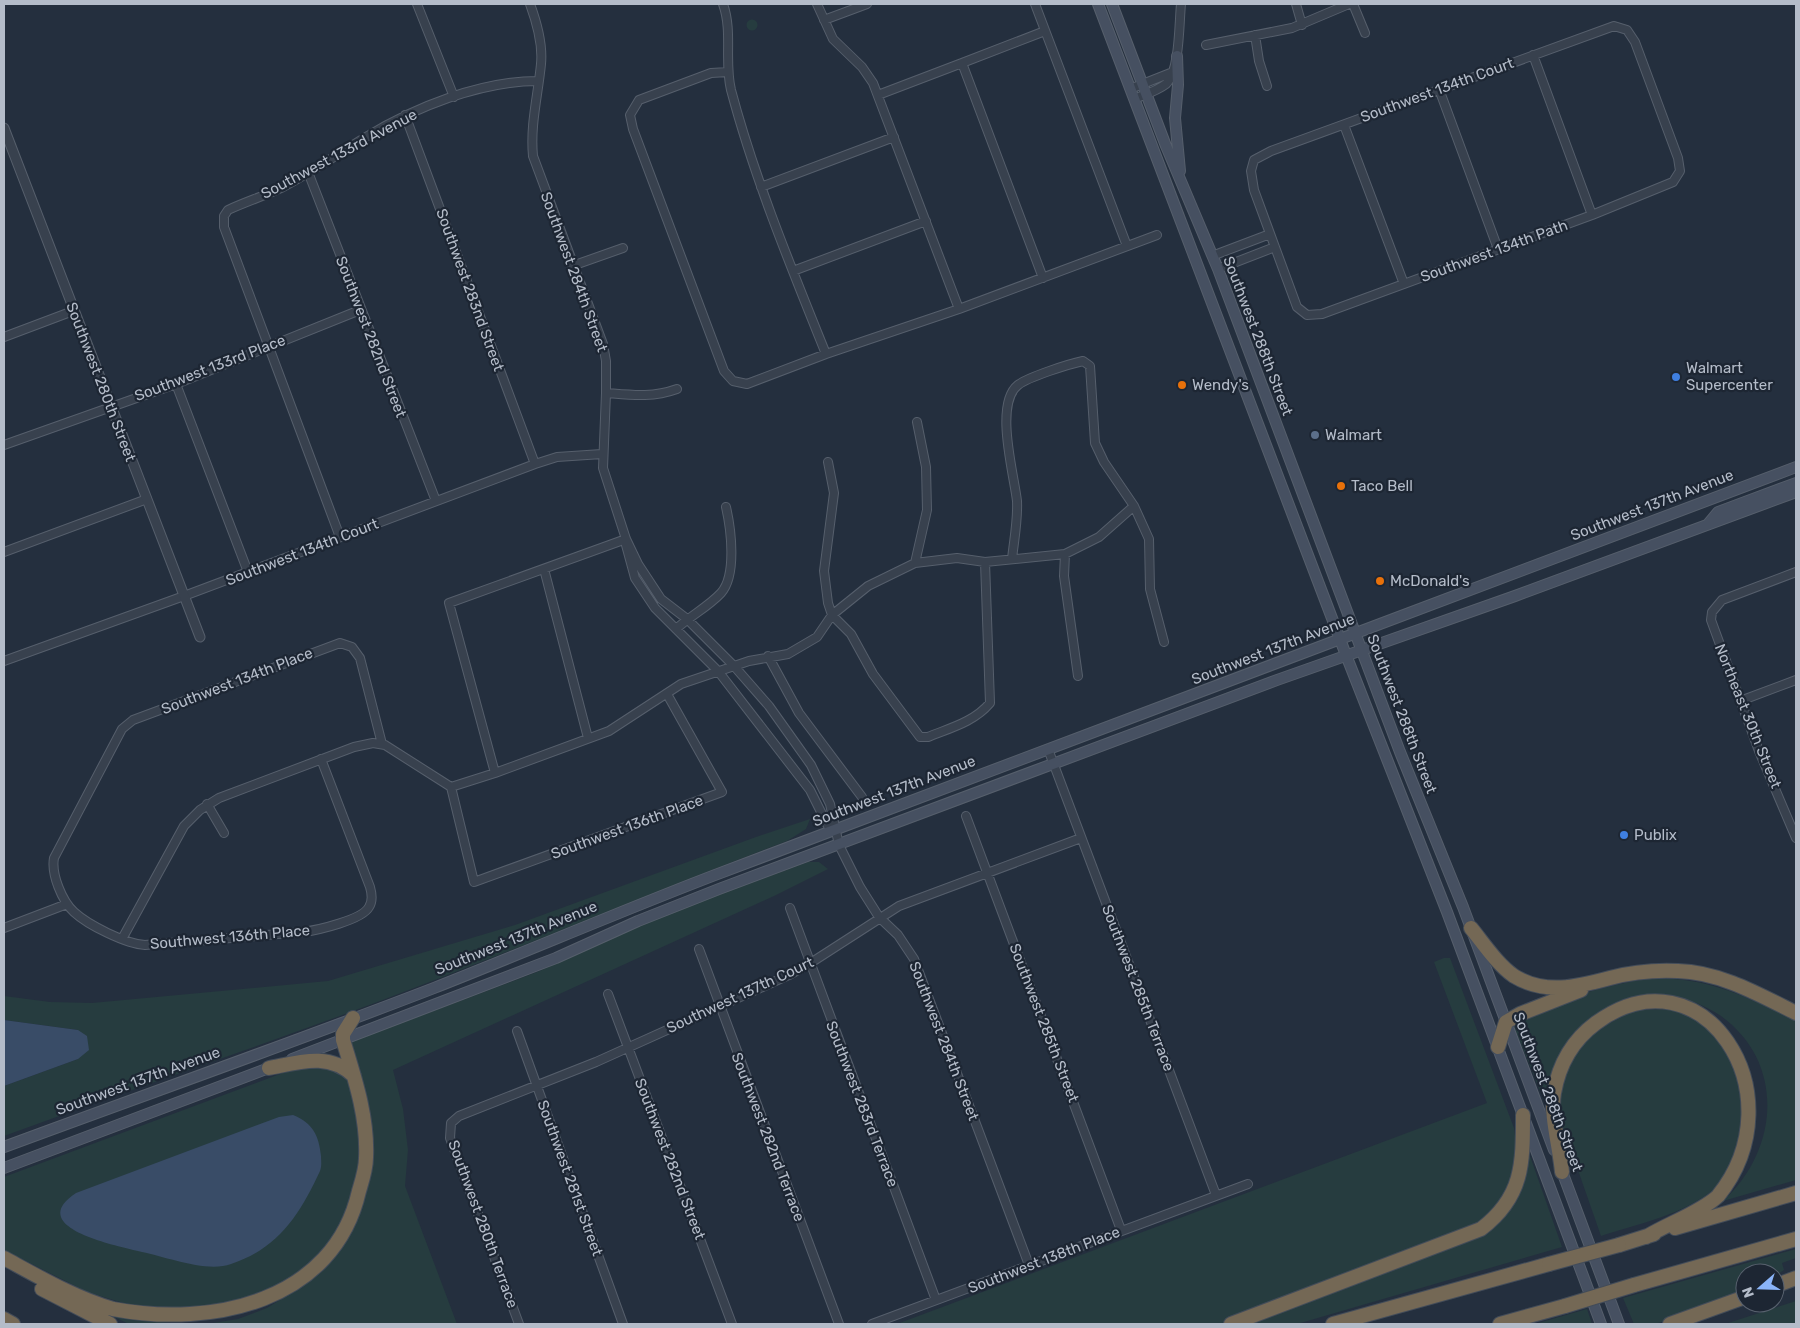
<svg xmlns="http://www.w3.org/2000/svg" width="1800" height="1328" viewBox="0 0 1800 1328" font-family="Rubik,sans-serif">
  <rect width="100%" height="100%" fill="#242f3e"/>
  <!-- green -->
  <path fill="#263c3f" d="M746.5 25a5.5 5.5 0 1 1 11 0a5.5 5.5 0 1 1-11 0Z
    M810,819L806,829L787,841C650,893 516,950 380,1001C255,1048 129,1090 4,1136V1086L78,1059V1030L4,1020V996L50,1002L92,1003L328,981L515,925L756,837Z
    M808,862H819L828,869L774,896L393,1070L403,1109L408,1150L405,1186L457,1324H207L238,1319L267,1308L299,1288L325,1264L368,1177L349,1049L351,1042L537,972L664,915Z
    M1444,958H1450L1514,1128C1518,1154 1516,1181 1502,1204C1495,1213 1481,1222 1472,1229L1220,1324H897L1487,1103L1434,962Z
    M1655,978C1712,979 1746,996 1796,1021V1180L1723,1201C1779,1150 1786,1063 1721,1016C1705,1005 1683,996 1664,997C1657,998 1648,1002 1642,1005C1624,1011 1606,1017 1588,1024L1548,1111L1513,1024C1545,1002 1616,982 1655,978Z
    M1671,1009L1705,1021L1751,1084L1754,1107L1751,1128L1716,1188C1683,1215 1641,1223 1601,1236L1557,1110L1563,1073L1587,1035L1635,1010Z
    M316,1063L345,1075L350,1085L358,1112L360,1161L350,1206L333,1238L303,1272L237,1309H143L87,1292L4,1250V1177L304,1065Z
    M1530,1156L1562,1247L1297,1324H1242L1471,1241L1483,1233Z
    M1796,1249V1258L1782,1263L1784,1270L1778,1274L1779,1278L1775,1279V1273H1745V1290L1656,1324H1634L1623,1298Z
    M1796,1301V1324H1725Z
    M1587,1309L1592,1324H1535Z
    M106,1313L141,1320L179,1324H129Z"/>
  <!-- water -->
  <path fill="#394c67" d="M4,1020L78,1030L87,1036L89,1050L78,1059L4,1086Z
    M293,1115C313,1123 319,1136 321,1156C321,1161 322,1165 320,1171C300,1214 279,1248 231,1264C207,1273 167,1257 142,1252C119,1246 23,1228 76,1193L279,1117Z"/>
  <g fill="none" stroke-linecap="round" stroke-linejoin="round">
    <defs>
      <path id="minor" d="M417,4L454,97
        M530,4C537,23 543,44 541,64C538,95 530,125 533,156L603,344L606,361V393L603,468L626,539L638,564L661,599L687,619L734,666L769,706L811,765L830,804L839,845L860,887L879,917L898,935L914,959L1029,1265
        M723,4C733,32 724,61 731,90C755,180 791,267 826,354
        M817,4L833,39L862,67L873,83L959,309
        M1035,4L1127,246
        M1296,4L1302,25
        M1353,4L1365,33
        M824,20L867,4
        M1614,26L1627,30L1635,42L1678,158L1680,171L1673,182L1592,215L1322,314L1307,315L1297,307L1254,190L1251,171L1254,160L1271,151Z
        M1255,35L1259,61L1267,86
        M1206,45L1292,28L1349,4
        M1533,55L1592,215
        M728,72L711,73L639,100L630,115L633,129L724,371L733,381L747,384L826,354L959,309L1157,235
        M1130,89L1173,72
        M1439,89L1498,249
        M878,95L962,63
        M1134,99C1144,95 1157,91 1166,84C1180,71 1179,23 1181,4
        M405,115L535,464
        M1344,125L1404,284
        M308,172L436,501
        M761,187L894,137
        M1212,256L1270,234
        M572,266L623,248
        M1218,269L1275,247
        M793,271L926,221
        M1043,278L962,63L1045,31
        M4,337L73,311
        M176,384L248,572
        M606,393C631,395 652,398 677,389
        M4,445L176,384L360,310
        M828,462L834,493L824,571L828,603L832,615L851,634L873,674L920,737H928C950,728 974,722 990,703L985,562
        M340,537L224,227V216L228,210C245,202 264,196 281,188C310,173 338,154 366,137C415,107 481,81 538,81
        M626,545L635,578L655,608L718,671L810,790L828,826L835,830
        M4,552L147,499
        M1065,554L1064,576L1078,676
        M1012,559C1014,540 1018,520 1017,501C1014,474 994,404 1018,385C1028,377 1069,364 1083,361L1090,366L1095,443L1104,462L1134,506L1149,539L1150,589L1164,642
        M915,563L927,510L926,467L917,422
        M544,569L588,738
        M1796,572L1722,600L1712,612L1711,620L1759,751L1796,838
        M676,629C690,616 708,607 721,593C737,575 731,529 726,507
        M768,656L799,713L862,797
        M4,661L184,596L535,464L557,457L602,454
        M1740,701L1796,680
        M1048,749L1216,1195
        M321,759L370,887C372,894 373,901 369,907C362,920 318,930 303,932L145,945C126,944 88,925 74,912C62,901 51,874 54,858L122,729L133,720L340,643L352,647L360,658L382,744
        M495,773L449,603L626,539
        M451,787L495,773L609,731L681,684L749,661L788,654L817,637L832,615L868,586L915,563L957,558L985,562L1065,554L1099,537L1134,506
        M451,787L474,882L722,792L667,694
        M207,804L224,833
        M966,816L1121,1230
        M790,908L936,1300
        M4,928L67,904
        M122,939L184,826L200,810L219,798L354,747L373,743L385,745L451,787
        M699,949L839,1324
        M608,994L732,1324
        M517,1031L623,1324
        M519,1324L450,1138L451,1123L459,1116L596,1062L789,975L809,964L899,906L1081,838
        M872,1324L1248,1184"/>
      <path id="tertiary" d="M4,128L200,637"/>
      <path id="secondary" d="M1098,4L1346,655L1447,912L1601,1324
        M1112,4L1166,146L1218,269L1400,752L1463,907L1554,1150
        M1177,56L1178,85L1175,118L1180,171
        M1708,524L1718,512L1796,483
        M292,1059L556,958L638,921L719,889L1277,680L1515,596L1796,492
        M4,1147C147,1094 292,1043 434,988C528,951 621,911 715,875L1796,467
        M1560,1166L1619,1324
        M4,1168L274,1066"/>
      <path id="motorway" d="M1471,928C1484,944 1497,964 1514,976C1545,995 1577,987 1610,978C1632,972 1656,970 1678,971C1720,972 1760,995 1796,1013
        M1498,1047L1506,1022L1520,1014L1581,990
        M269,1068C300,1062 329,1052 354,1076
        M1562,1172C1560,1149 1550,1114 1554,1093C1559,1064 1573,1040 1596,1023C1702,945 1800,1094 1718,1196C1701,1212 1667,1224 1646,1237
        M1675,1228L1796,1193
        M1619,1245L1654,1234
        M4,1258C39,1277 75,1298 113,1309C213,1328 334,1301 359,1191C362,1181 366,1169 366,1158C368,1118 355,1079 343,1040V1034L353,1018
        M1634,1285L1796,1239
        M1775,1286L1796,1278
        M42,1289L110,1324
        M4,1319L13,1324
        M1231,1324L1481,1229C1523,1197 1523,1164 1523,1115
        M1333,1324L1549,1264
        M1500,1324L1565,1306
        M1670,1324L1745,1297"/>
    </defs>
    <!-- minor casing -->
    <use href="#minor" stroke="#565f6c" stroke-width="10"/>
    <!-- tertiary casing -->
    <use href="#tertiary" stroke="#565f6c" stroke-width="11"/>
    <!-- secondary casing -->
    <use href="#secondary" stroke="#565f6c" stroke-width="12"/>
    <!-- motorway casing -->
    <use href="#motorway" stroke="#434c59" stroke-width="16"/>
    <!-- minor -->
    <use href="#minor" stroke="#38414e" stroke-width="8"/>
    <!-- tertiary -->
    <use href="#tertiary" stroke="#38414e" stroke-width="9"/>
    <!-- secondary -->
    <use href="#secondary" stroke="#465061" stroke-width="10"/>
    <!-- motorway -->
    <use href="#motorway" stroke="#746855" stroke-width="14"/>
    <defs>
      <path id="motorway-bridge" d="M1549,1264L1619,1245
        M1565,1306L1634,1285"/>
    </defs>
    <!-- motorway-bridge casing -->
    <use href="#motorway-bridge" stroke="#434c59" stroke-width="16" stroke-linecap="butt"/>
    <!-- motorway-bridge -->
    <use href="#motorway-bridge" stroke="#746855" stroke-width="14"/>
  </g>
  <!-- markers -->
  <g fill="#3f7fe0" stroke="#1d2633" stroke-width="2">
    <circle cx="1676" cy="377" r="5"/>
    <circle cx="1624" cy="835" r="5"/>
  </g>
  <g fill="#e8710a" stroke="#1d2633" stroke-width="2">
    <circle cx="1182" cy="385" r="5"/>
    <circle cx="1341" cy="486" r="5"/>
    <circle cx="1380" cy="581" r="5"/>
  </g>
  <circle fill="#5c6f8a" stroke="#1d2633" stroke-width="2" cx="1315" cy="435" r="5"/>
  <g text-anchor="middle" stroke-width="4.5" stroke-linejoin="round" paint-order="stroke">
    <!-- street labels -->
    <g font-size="15" fill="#b4bcc9" stroke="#1d2633">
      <text transform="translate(1437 90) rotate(-20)" y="5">Southwest 134th Court</text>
      <text transform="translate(339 154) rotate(-28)" y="5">Southwest 133rd Avenue</text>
      <text transform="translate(1494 251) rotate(-20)" y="5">Southwest 134th Path</text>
      <text transform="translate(574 272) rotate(70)" y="5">Southwest 284th Street</text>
      <text transform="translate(470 290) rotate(70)" y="5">Southwest 283nd Street</text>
      <text transform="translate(1258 336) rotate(69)" y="5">Southwest 288th Street</text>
      <text transform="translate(371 337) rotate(69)" y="5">Southwest 282nd Street</text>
      <text transform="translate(210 368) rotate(-21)" y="5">Southwest 133rd Place</text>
      <text transform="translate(101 382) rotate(69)" y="5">Southwest 280th Street</text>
      <text transform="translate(1652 505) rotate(-21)" y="5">Southwest 137th Avenue</text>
      <text transform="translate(302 552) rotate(-21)" y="5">Southwest 134th Court</text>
      <text transform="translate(1273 649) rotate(-21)" y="5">Southwest 137th Avenue</text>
      <text transform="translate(237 681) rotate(-21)" y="5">Southwest 134th Place</text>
      <text transform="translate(1402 714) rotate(69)" y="5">Southwest 288th Street</text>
      <text transform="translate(1748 716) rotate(68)" y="5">Northeast 30th Street</text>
      <text transform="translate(894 791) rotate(-21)" y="5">Southwest 137th Avenue</text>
      <text transform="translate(627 827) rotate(-20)" y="5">Southwest 136th Place</text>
      <text transform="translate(230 937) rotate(-5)" y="5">Southwest 136th Place</text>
      <text transform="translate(516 938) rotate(-22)" y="5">Southwest 137th Avenue</text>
      <text transform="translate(1138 988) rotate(69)" y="5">Southwest 285th Terrace</text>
      <text transform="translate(740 995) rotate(-25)" y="5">Southwest 137th Court</text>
      <text transform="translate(1044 1023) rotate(69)" y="5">Southwest 285th Street</text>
      <text transform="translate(944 1041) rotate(69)" y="5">Southwest 284th Street</text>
      <text transform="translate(138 1081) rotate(-20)" y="5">Southwest 137th Avenue</text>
      <text transform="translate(1548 1092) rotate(69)" y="5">Southwest 288th Street</text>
      <text transform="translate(862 1104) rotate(69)" y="5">Southwest 283rd Terrace</text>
      <text transform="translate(768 1137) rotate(69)" y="5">Southwest 282nd Terrace</text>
      <text transform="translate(670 1159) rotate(69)" y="5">Southwest 282nd Street</text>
      <text transform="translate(570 1178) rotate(70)" y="5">Southwest 281st Street</text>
      <text transform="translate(483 1224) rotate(70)" y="5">Southwest 280th Terrace</text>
      <text transform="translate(1044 1260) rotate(-21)" y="5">Southwest 138th Place</text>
    </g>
    <!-- poi labels -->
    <g font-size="15" fill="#b4bcc9" stroke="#1d2633" text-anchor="start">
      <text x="1686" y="373">Walmart<tspan x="1686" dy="17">Supercenter</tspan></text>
      <text x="1192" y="390">Wendy's</text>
      <text x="1325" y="440">Walmart</text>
      <text x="1351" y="491">Taco Bell</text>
      <text x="1390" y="586">McDonald's</text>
      <text x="1634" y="840">Publix</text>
    </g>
  </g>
  <!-- border -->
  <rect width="1800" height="1328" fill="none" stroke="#b4bcc9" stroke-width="10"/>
  <!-- north arrow -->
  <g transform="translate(1760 1288) rotate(250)"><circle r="24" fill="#1d2633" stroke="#59626f"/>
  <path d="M0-4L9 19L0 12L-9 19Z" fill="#8ab4f8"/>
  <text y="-8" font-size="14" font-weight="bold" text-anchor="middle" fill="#b4bcc9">N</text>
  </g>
</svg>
